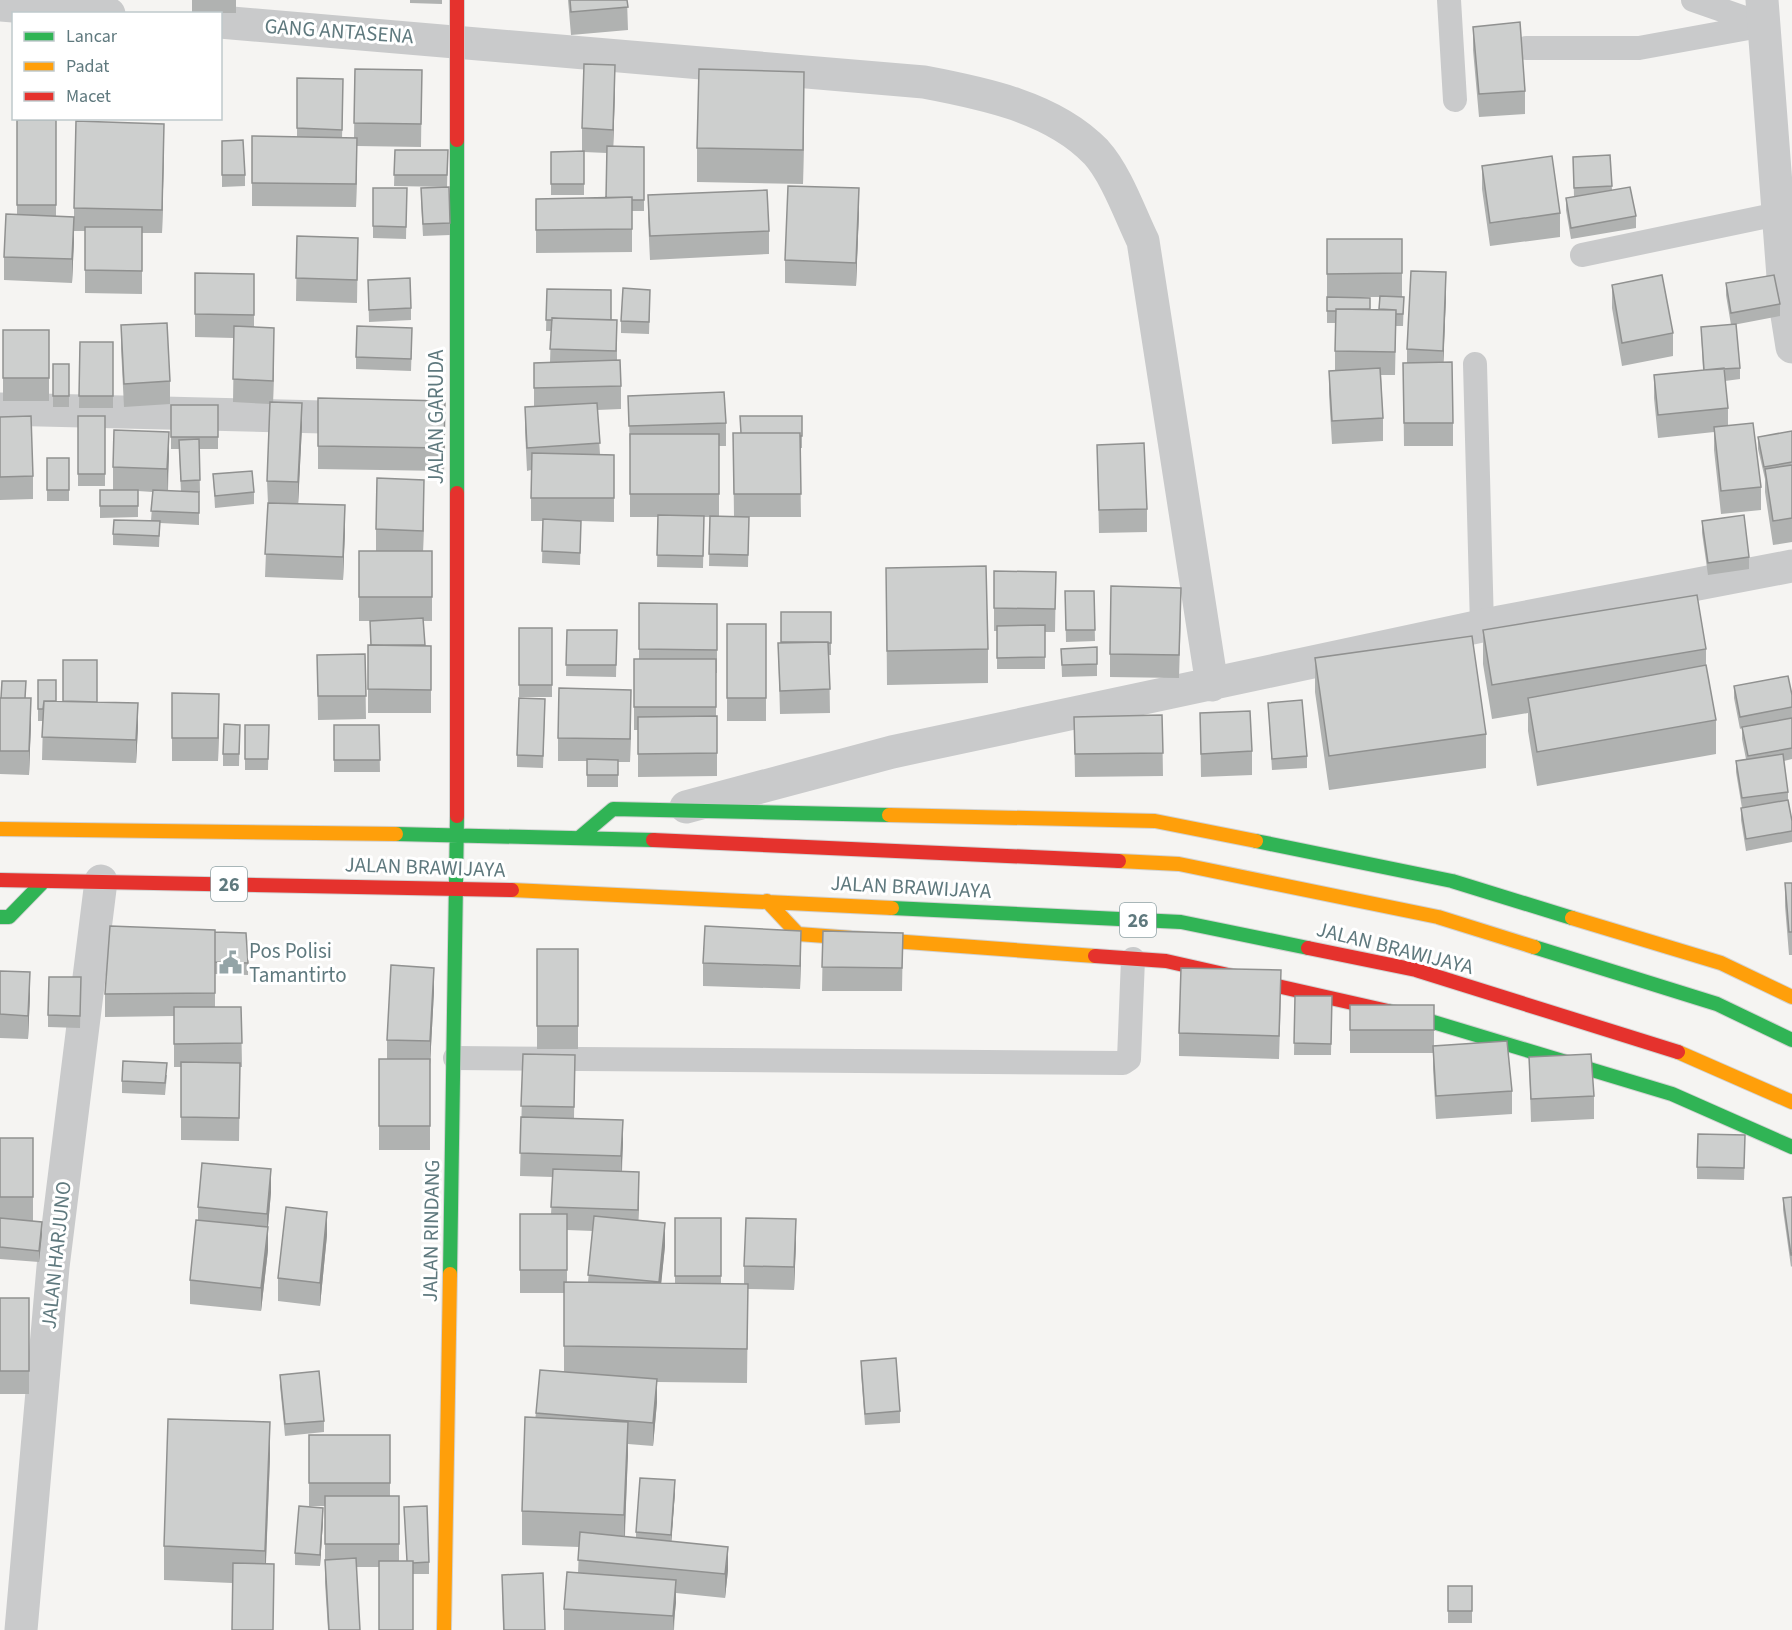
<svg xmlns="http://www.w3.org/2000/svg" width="1792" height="1630" viewBox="0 0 1792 1630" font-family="'Source Sans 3',sans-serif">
  <rect width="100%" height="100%" fill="#f5f4f2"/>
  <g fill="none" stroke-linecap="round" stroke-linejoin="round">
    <defs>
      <path id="fast" d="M457,140V493
        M396,834L653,840
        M580,837L613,809L889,815
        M1256,841L1452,881L1572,918
        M892,908L1181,922L1308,948
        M0,917H9L44,881
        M1534,947L1717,1004L1792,1040
        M1388,1011L1420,1018L1672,1094L1792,1147
        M450,1274L457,816"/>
      <path id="slow" d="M889,815L1155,821L1256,841
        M0,829L396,834
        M1119,861L1179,864L1438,917L1534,947
        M512,890L892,908
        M767,901L798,934L1095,956
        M1572,918L1721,963L1792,997
        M1678,1052L1792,1102
        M444,1630L450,1274"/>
      <path id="jam" d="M457,0V140
        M457,493V816
        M653,840L1119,861
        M0,880L512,890
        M1308,948L1416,970L1678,1052
        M1095,956L1166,961L1388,1011"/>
    </defs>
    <!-- fast casing -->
    <use href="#fast" stroke="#d1d2d2" stroke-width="16"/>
    <!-- slow casing -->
    <use href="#slow" stroke="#d1d2d2" stroke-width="16"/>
    <!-- jam casing -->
    <use href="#jam" stroke="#d1d2d2" stroke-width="16"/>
    <!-- lane -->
    <path stroke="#c9cacb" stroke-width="24" d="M1449,0L1455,100
      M1693,0L1762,24
      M1526,48H1639L1765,25
      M1582,255L1778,214
      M1475,364L1482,626
      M455,1058L1123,1063L1129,1059L1133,959"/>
    <!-- street -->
    <path stroke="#c9cacb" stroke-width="33" d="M1762,0L1785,303L1792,347
      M0,5L109,14
      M220,22L924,82C982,93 1053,107 1096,152C1116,174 1130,214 1143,241L1212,685
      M0,409L362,418
      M686,807L892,752L1500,622L1792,566
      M21,1630L53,1267L101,881"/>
    <!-- fast -->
    <use href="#fast" stroke="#30b455" stroke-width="14"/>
    <!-- slow -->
    <use href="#slow" stroke="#ff9f0a" stroke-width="14"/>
    <!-- jam -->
    <use href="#jam" stroke="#e5322d" stroke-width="14"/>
  </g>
  <!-- wall -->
  <path fill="#b0b2b1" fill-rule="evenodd" d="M192,0H236V13H192Z
    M410,0H442V4L410,3Z
    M568,0H627L628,30L571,35Z
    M1473,27L1525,91V114L1479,117L1473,50Z
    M355,69L422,70L421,147L357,146L356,207L252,206V136L297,137V78L343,102L342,138H354Z
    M615,88L613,146L644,147V211H632V252L536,253V199L606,198L607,153L584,152V195H551V152L582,151V128Z
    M804,106L803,184L697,182V148Z
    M17,120H56V216L74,240L72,283L4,280V257L17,215Z
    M222,141L245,175V186L222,187Z
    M164,147L162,233H142V294L85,293V231H74V208Z
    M395,150H448L447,187L394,186Z
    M1610,155L1612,190L1636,216V228L1571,239L1566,210V198L1574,197L1573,157Z
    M1482,166L1560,213V237L1490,246L1482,189Z
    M373,188H407L406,239L373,238Z
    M648,195L769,231V254L650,260L648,218Z
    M421,200L450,223V235L423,236Z
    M859,211L856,286L785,283V260Z
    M297,236L358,238L357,303L296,301Z
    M1327,239H1402V297H1404L1403,326H1396L1395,375H1381L1383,418V441L1332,444L1329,394V371H1335V323H1327V297L1370,309H1379V297H1327Z
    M254,274V327L274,351L273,402L302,426L298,504L345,529L343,580L265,577L268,504L267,481L270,404L233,402L234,338L195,337V314Z
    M368,280L411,308V320L369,322Z
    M1726,283L1780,304V316L1733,325L1740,368V379L1725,381L1728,408V425L1761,487V510L1721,514L1714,450V432L1658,438L1654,398V375L1703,370L1701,327L1731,325L1726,295Z
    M1612,285L1673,333V356L1622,366L1612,308Z
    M547,289L611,320H617V360L621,386V409L597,410L600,454L614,455V522L581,521L580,565L542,563L543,521H531V470L527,471L525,430V407H534V363L550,362L551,331H546Z
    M1446,295L1443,362L1453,423V446H1404L1403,363H1407V349Z
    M650,301L649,334L621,333V321Z
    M121,325L170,381V404L124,407L121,348Z
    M3,330H49V401H3Z
    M412,340L411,371L356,369V357Z
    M80,342H113V408H79Z
    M53,364H69V407H53Z
    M628,396L726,423V446H719V516L734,517L733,433H740L802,416V448H800L801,517H749L748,567L709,566L710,517H704L703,568L657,567L658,517H630V449Z
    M318,398L445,424L444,471L318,469Z
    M171,405H218V449H199L200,492H193H199V525L160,523L159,547L113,545V534L151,521L153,492L138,491V517L100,518V490H113V467L169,455L168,491L181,492L179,449H171Z
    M78,416H105V486H78Z
    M0,417L33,476V499L0,500Z
    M1792,431V542L1773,545L1765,492V479L1758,449V437Z
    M1097,445L1147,509V532L1099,533Z
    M47,458H69V501H47Z
    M213,474L254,492V504L215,508Z
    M424,503L423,551H432V621H423L425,645L431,646V713H368V645H371L370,621H382H359V551H376V529Z
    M1702,521L1749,557V569L1708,575L1702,533Z
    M886,568L988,649V683L887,685Z
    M994,571L1056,572L1055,632H1045V669H997V631H994Z
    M1065,591H1094L1095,641L1066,642Z
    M639,603L717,604V673H716V716H717V776L638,777V730H634V659H639Z
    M1181,611L1179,678L1110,677V654Z
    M781,612H831V655H829L830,713L780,714L778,643H781Z
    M727,624H766V721H727Z
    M519,628H552V697H519Z
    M567,630H617L616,677L566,676Z
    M1483,630L1706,649V665L1716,720V754L1537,786L1528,731V713L1492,719L1483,664Z
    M1097,647V676L1062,677L1061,649Z
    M365,654L366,719L318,720L317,655Z
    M1315,658L1486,734V768L1329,790L1315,692Z
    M38,680L56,701L97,702L138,727L136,763L42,760L43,721H38Z
    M1734,686L1792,695V759L1784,761L1788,792V800L1792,821V842L1746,851L1741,820V808H1742L1736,772V761L1746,759L1742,739V728L1740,729L1734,698Z
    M172,693L219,717L218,761H172Z
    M0,698H26L31,722L29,775L0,774Z
    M1268,703L1307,756V768L1272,770Z
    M545,711L543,768L517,767V755Z
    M631,713L630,762H618V787H587V761H558V738Z
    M1200,713L1252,751V775L1201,777Z
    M1162,715L1163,776L1075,777L1074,717Z
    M240,725L239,766H223V754Z
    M245,725H269L268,770H245Z
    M334,725H379L380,772H334Z
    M1785,883H1792V955H1789L1785,906Z
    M823,931L903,933L902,991H822Z
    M537,949H578V1049H537Z
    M801,954L800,989L703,986V963Z
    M215,962L248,963V975L215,974V1007H241L242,1067H240L239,1141L181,1140V1067H174V1016L105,1017V994Z
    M0,971L30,995L28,1039L0,1038Z
    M81,977L80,1028L48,1027V1015Z
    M434,991L430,1065V1150H379V1059H387V1040Z
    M1281,993L1279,1059L1179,1056V1033Z
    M1295,996H1332L1331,1055H1294Z
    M1350,1005H1434V1046L1512,1091V1114L1436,1119L1433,1069V1053H1350Z
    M523,1054L575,1055L574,1118L623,1143L622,1172L639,1196L638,1220L665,1246L661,1283H675V1218H721V1284H744V1266L796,1242L794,1290L748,1289L747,1383L657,1382V1402L653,1446L628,1444L625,1536L636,1538V1532L675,1492L671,1541L728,1570L725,1598L676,1593L674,1630H564V1609L578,1573L579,1547L522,1545V1511L536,1413L564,1371V1293H520V1214H551L553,1177L520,1176ZM567,1230L593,1231L588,1282H567Z
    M1529,1057L1594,1096V1119L1531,1122Z
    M167,1075L165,1095L122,1093V1081Z
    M0,1138H33V1221H26L42,1234L39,1262L0,1259Z
    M1745,1147L1744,1180L1697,1179V1167Z
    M271,1192L268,1227V1250L261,1311L190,1304V1280L198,1220V1207Z
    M1792,1197V1266L1791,1267L1783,1210V1198Z
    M327,1235L320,1306L278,1301V1278Z
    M0,1298H29V1394H0Z
    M861,1361L900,1411V1423L865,1425L861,1373Z
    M280,1375L324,1421V1432L285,1436L280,1386Z
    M309,1435H390V1496H399V1561H407L404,1507L429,1562V1574H413L379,1567H356L360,1630H328L325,1583V1506H309Z
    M270,1456L266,1564L274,1587L232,1583L164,1580V1546Z
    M323,1520L320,1566L295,1565V1553Z
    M502,1575L545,1630H503Z
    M1448,1586H1472V1623H1448Z"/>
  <!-- shaded-wall -->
  <path fill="#909190" d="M615,65V88L613,153V130Z
    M804,72V106L803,184V150Z
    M164,124V147L162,233V210Z
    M357,138V161L356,207V184Z
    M859,188V211L856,286V263Z
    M74,217V240L72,283V259Z
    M1446,272V295L1443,374V351Z
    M274,328V351L273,404V381Z
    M445,401V424L444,471V448Z
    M302,403V426L298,506V482Z
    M169,432V455L167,492V469Z
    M424,480V503L423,554V531Z
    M345,505V529L343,580V557Z
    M631,690V713L630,762V739Z
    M219,694V717L218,761V738Z
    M31,698V722L29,775V751Z
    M138,703V727L136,763V740Z
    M801,931V954L800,989V966Z
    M434,968V991L430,1065V1041Z
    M30,972V995L28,1039V1016Z
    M623,1120V1143L621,1179V1156Z
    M271,1169V1192L267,1237V1214Z
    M639,1172V1196L638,1233V1210Z
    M327,1212V1235L320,1306V1283Z
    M796,1219V1242L794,1290V1267Z
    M42,1222V1234L39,1262V1251Z
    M665,1223V1246L659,1306V1282Z
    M268,1227V1250L261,1311V1288Z
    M657,1379V1402L653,1446V1423Z
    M270,1422V1456L265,1584V1551Z
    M628,1422V1455L624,1549V1515Z
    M675,1480V1492L671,1547V1535Z
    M323,1508V1520L320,1566V1555Z
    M728,1547V1570L725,1598V1574Z
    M676,1580V1603L673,1630V1616Z"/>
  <!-- building -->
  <path fill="#cdcfce" stroke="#909190" stroke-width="1.5" d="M570,0H627L628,7L571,12Z
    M1520,22L1525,91L1479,94L1473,27Z
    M584,64L615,65L613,130L582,128Z
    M355,69L422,70L421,124L354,123Z
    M699,69L804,72L803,150L697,148Z
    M297,78L343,79L342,130L297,128Z
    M17,120H56V205H17Z
    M76,121L164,124L162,210L74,208Z
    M252,136L357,138L356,184L252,183Z
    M243,140L245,175H222V141Z
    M607,146L644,147V200H632V197L606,198Z
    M395,150H448L447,175H394Z
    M584,151V184H551V152Z
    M1610,155L1612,186L1574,188L1573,157Z
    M1552,156L1560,213L1490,223L1482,166Z
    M788,186L859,188L856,263L785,260Z
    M449,187L450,223L423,224L421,188Z
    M1630,187L1636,216L1571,228L1566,198Z
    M373,188H407L406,227L373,226Z
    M767,190L769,231L650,236L648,195Z
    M632,197V229L536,230V199Z
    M6,214L74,217L72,259L4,257Z
    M85,227H142V271L85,270Z
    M297,236L358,238L357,280L296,278Z
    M1327,239H1402V273L1327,274Z
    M1411,271L1446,272L1443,351L1407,349Z
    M195,273L254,274V315L195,314Z
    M1662,275L1673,333L1622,343L1612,285Z
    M1774,275L1780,304L1731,313L1726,283Z
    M410,278L411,308L369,310L368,280Z
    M623,288L650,290L649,322L621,321Z
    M547,289L611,290V320L552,318V320H546Z
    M1380,296L1404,297L1403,314H1396V310L1379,309Z
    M1327,297L1370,298V309H1336V311H1327Z
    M1336,309L1396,310L1395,352L1335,351Z
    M552,318L617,320L616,351L550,349Z
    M167,323L170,381L124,384L121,325Z
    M1736,324L1740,368L1704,370L1701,327Z
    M234,326L274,328L273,381L233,379Z
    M357,326L412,328L411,359L356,357Z
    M3,330H49V378H3Z
    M80,342H113V396H79Z
    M620,360L621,386L534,388V363Z
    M1452,362L1453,423H1404L1403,363Z
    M53,364H69V396H53Z
    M1380,368L1383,418L1332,421L1329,371Z
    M1724,368L1728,408L1658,415L1654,375Z
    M724,392L726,423L629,426L628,396Z
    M318,398L445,401L444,448L318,446Z
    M270,402L302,403L298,482L267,481Z
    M597,403L600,443L527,448L525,407Z
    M171,405H218V437H171Z
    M31,416L33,476L0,477V417Z
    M78,416H105V474H78Z
    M740,416H802V436H800V433H741Z
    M1753,423L1761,487L1721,491L1714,427Z
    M114,430L169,432L167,469L113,467Z
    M1792,431V462L1764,467L1758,437Z
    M733,433H800L801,494H734Z
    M630,434H719V494H630Z
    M199,439L200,480L181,481L179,440Z
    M1144,443L1147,509L1099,510L1097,445Z
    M532,453L614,455V498H531Z
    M47,458H69V490H47Z
    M1792,465V518L1773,521L1765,469Z
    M252,471L254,492L215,496L213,474Z
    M377,478L424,480L423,531L376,529Z
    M100,490H138V506H100Z
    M153,490L199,492V513L151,511Z
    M268,503L345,505L343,557L265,554Z
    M658,515L704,516L703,556L657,555Z
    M1744,515L1749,557L1708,563L1702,521Z
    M710,516L749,517L748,555L709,554Z
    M543,519L581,521L580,553L542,551Z
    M114,520L160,521L159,536L113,534Z
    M359,551H432V597H359Z
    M986,566L988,649L887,651L886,568Z
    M994,571L1056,572L1055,609L994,608Z
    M1111,586L1181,588L1179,655L1110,654Z
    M1065,591H1094L1095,630H1066Z
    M1697,595L1706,649L1492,685L1483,630Z
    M639,603L717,604V650L639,649Z
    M781,612H831V643H828V642H781Z
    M423,618L425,645H371L370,621Z
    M727,624H766V698H727Z
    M1045,625V657L997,658V626Z
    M519,628H552V685H519Z
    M567,630H617L616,665H566Z
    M1472,636L1486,734L1329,756L1315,658Z
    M828,642L830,689L780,691L778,643Z
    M368,645L431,646V690L368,689Z
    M1097,647V664L1062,665L1061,649Z
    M365,654L366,696H318L317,655Z
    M634,659H716V707H634Z
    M63,660H97V702L63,701Z
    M1706,665L1716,720L1537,752L1528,698Z
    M1788,676L1792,695V707L1740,717L1734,686Z
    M38,680H56V701H44L43,709H38Z
    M2,681H26L25,698H1Z
    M559,688L631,690L630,739L558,738Z
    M172,693L219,694L218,738H172Z
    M0,698H31L29,751H0Z
    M519,698L545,699L543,756L517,755Z
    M1302,700L1307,756L1272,759L1268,703Z
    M44,701L138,703L136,740L42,737Z
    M1250,711L1252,751L1201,754L1200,713Z
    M1162,715L1163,753L1075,754L1074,717Z
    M717,716V753L638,754V717Z
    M1792,718V748L1748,756L1742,727Z
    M224,724L240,725L239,754H223Z
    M245,725H269L268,759H245Z
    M334,725H379L380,760H334Z
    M1783,754L1788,792L1742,798L1736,761Z
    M587,759L618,760V775H587Z
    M1788,800L1792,821V831L1746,839L1741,808Z
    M1785,883H1792V932H1789Z
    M110,926L215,930V993L105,994Z
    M705,926L801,931L800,966L703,963Z
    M823,931L903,933L902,968L822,967Z
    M215,932L246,933L248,963L215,962Z
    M537,949H578V1026H537Z
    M391,965L434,968L430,1041L387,1040Z
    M1181,968L1281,970L1279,1036L1179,1033Z
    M0,971L30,972L28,1016L0,1014Z
    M49,977H81L80,1016L48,1015Z
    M1295,996H1332L1331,1044L1294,1043Z
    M1350,1005H1434V1030H1350Z
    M174,1007H241L242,1043L174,1044Z
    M1507,1041L1512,1091L1436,1096L1433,1046Z
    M523,1054L575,1055L574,1107L521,1106Z
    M1591,1054L1594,1096L1531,1099L1529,1057Z
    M379,1059H430V1126H379Z
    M123,1061L167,1063L165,1083L122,1081Z
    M181,1062L240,1063L239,1118L181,1117Z
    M521,1117L623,1120L621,1156L520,1153Z
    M1698,1134L1745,1135L1744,1168L1697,1167Z
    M0,1138H33V1197H0Z
    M202,1163L271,1169L267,1214L198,1207Z
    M553,1169L639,1172L638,1210L551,1207Z
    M1792,1197V1255H1791L1783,1198Z
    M286,1207L327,1212L320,1283L278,1278Z
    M520,1214H567V1270H520Z
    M594,1216L665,1223L659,1282L588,1275Z
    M0,1218L42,1222L39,1251L0,1247Z
    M675,1218H721V1276H675Z
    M746,1218L796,1219L794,1267L744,1266Z
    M196,1220L268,1227L261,1288L190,1280Z
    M564,1282L748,1284L747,1349L564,1346Z
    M0,1298H29V1371H0Z
    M896,1358L900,1411L865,1414L861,1361Z
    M540,1370L657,1379L653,1423L536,1413Z
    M319,1371L324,1421L285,1424L280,1375Z
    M525,1417L628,1422L624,1515L522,1511Z
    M168,1419L270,1422L265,1551L164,1546Z
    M309,1435H390V1483H309Z
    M640,1478L675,1480L671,1535L636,1532Z
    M325,1496H399V1544H325Z
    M299,1506L323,1508L320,1555L295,1553Z
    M427,1506L429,1562L413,1563V1561H407L404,1507Z
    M580,1532L728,1547L725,1574L578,1560Z
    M356,1558L360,1630H329L325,1560Z
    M379,1561H413V1630H379Z
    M233,1563L274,1564L273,1630H232Z
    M567,1572L676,1580L673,1616L564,1609Z
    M543,1573L545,1630H504L502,1575Z
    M1448,1586H1472V1611H1448Z"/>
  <!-- icons -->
  <defs>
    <symbol id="civic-bare" viewBox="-9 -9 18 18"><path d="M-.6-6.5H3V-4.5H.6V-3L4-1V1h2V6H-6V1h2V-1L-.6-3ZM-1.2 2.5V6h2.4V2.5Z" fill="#94a4a7" stroke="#fff" stroke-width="2.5" paint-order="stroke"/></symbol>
  </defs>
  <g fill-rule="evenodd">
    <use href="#civic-bare" x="214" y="946" width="33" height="33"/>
  </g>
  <g text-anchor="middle" stroke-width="6" stroke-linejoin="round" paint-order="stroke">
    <!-- shield labels -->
    <g fill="#fff" stroke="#8fa1a5" stroke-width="1.5">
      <rect x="211" y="867" width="36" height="34" rx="4.5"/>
      <rect x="1120" y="903" width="36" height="34" rx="4.5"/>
    </g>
    <g font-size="20" font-weight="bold" fill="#5f797e">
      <text x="229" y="891">26</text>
      <text x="1138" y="927">26</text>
    </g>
    <!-- street labels -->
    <g font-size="21" fill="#5f797e" stroke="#fff">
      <text transform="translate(339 31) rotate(4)" y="7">GANG ANTASENA</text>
      <text transform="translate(436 417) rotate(-90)" y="7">JALAN GARUDA</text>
      <text transform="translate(425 867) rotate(2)" y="7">JALAN BRAWIJAYA</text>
      <text transform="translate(911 887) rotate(3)" y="7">JALAN BRAWIJAYA</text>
      <text transform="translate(1395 948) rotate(14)" y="7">JALAN BRAWIJAYA</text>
      <text transform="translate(431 1231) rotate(-89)" y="7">JALAN RINDANG</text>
      <text transform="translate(56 1255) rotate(-84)" y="7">JALAN HARJUNO</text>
    </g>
    <!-- poi labels -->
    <g font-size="21" fill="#5f797e" stroke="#fff" text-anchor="start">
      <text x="249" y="958">Pos Polisi<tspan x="249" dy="24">Tamantirto</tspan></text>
    </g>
  </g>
  <!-- legend -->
  <rect x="12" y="12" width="210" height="108" fill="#ffffff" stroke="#bfc9cb" stroke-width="1.5"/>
  <rect x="24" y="32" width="30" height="9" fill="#30b455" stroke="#bfc9cb" stroke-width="1.5"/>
  <text x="66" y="42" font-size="18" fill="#5f797e">Lancar</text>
  <rect x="24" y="62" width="30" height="9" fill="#ff9f0a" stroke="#bfc9cb" stroke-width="1.5"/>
  <text x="66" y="72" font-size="18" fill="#5f797e">Padat</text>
  <rect x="24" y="92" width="30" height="9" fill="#e5322d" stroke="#bfc9cb" stroke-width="1.5"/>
  <text x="66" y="102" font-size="18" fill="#5f797e">Macet</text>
</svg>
